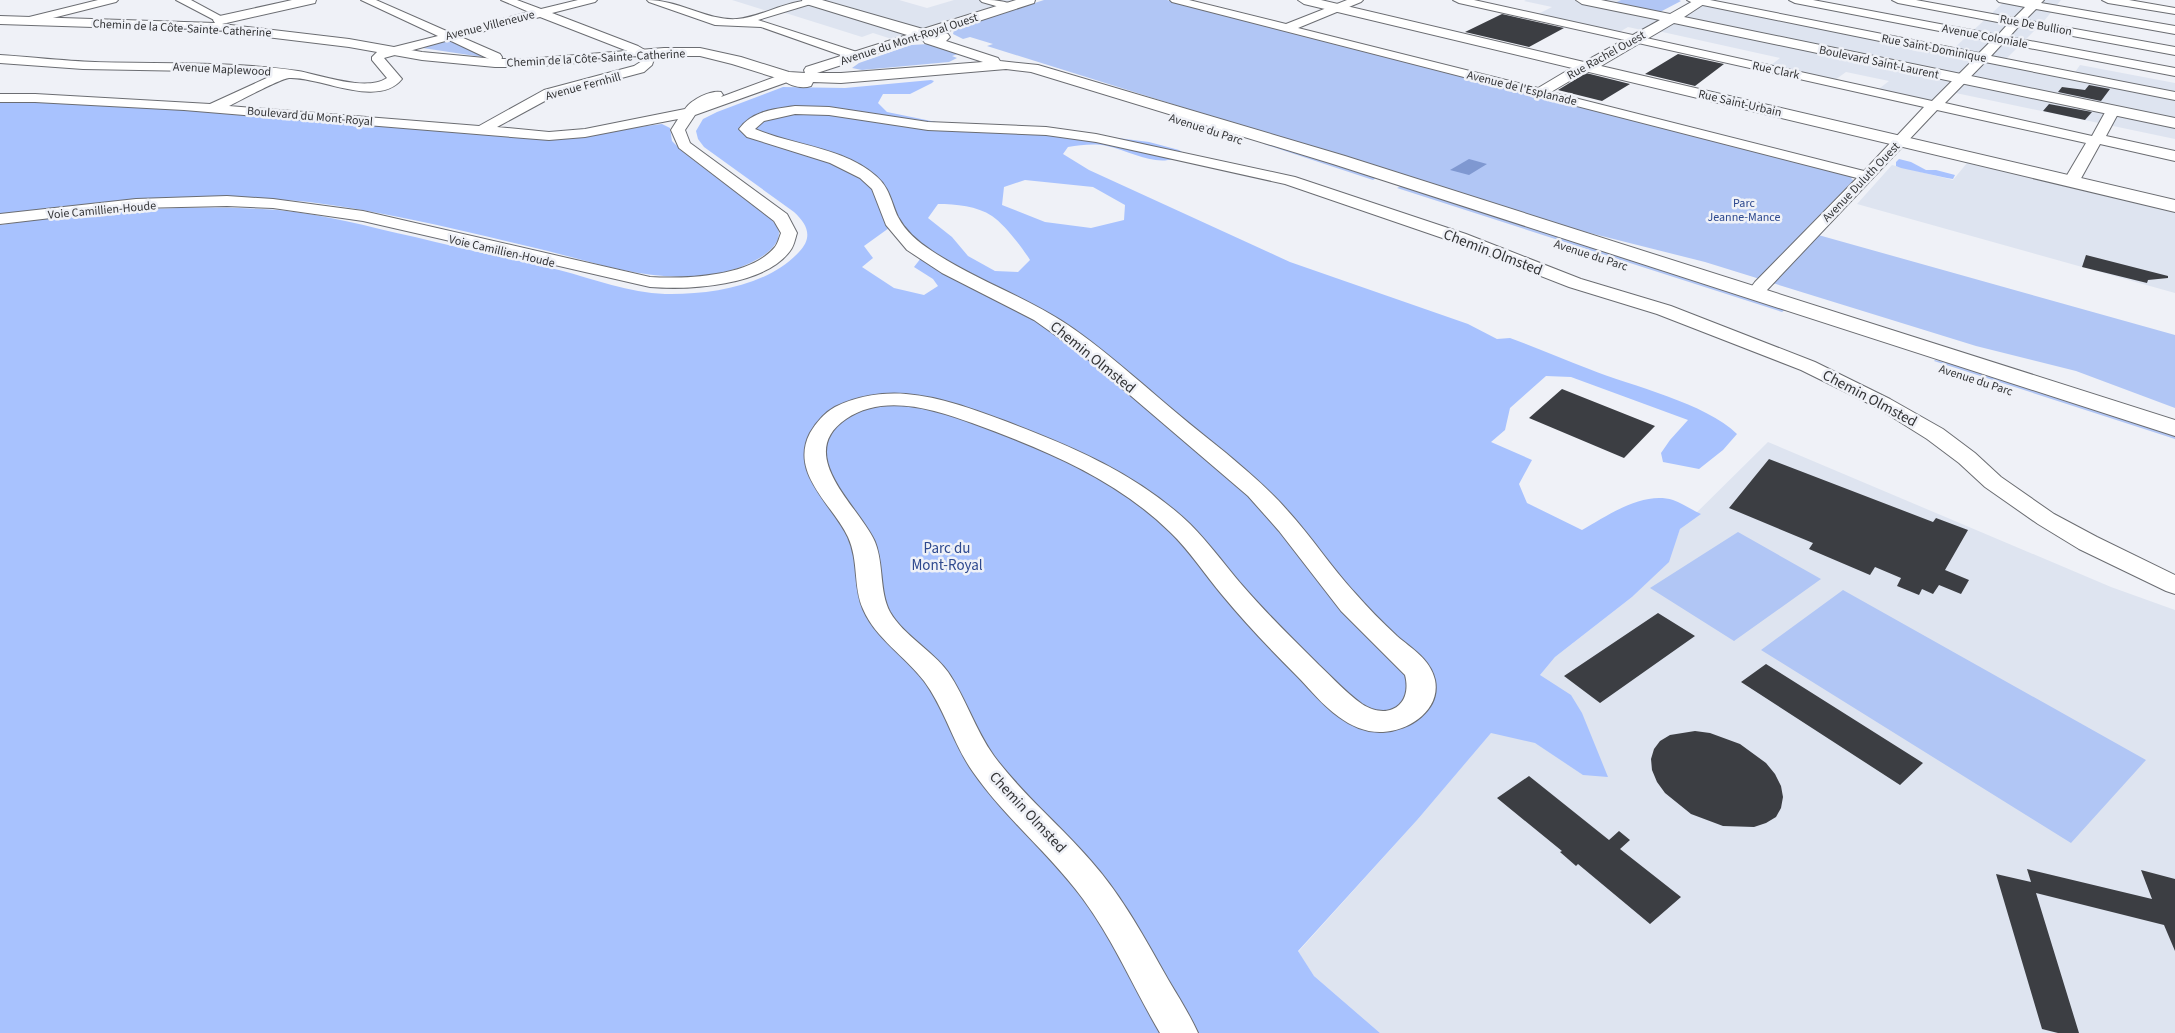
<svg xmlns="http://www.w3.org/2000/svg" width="2175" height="1033" viewBox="0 0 2175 1033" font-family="'Source Sans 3',sans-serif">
  <rect width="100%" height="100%" fill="#eff1f7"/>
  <!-- built -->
  <path fill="#dee4f0" d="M732,0H899L927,8L954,0H1022L901,42L873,33L862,37L776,10L770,12Z
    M1526,0H1621L1608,8L1670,18L1701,2L2071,78L2080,65L2175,83V139L1951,92L1938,103L1875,92L1889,81L1846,72L1835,80L1770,66L1780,58L1649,29L1646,31L1628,27L1616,34L1536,15L1552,7L1524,1Z
    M2006,0H2061L2044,21L2004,61L1952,50Z
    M1967,163L2175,212V293L1857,204L1892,165L1953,180Z
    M1768,442L2111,587L2175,610V1033H1380L1314,976L1298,952L1418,819L1555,657L1632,597L1668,562L1680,529Z"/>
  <!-- green -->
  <path fill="#b1c6f5" d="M1044,0H1167L1850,175L1853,177L1851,179L1854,180L1804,231L2175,335V408L2076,371L1976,346L1705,262L1558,225L987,46L993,44L970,37L963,39L953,34L954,30L959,27Z
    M1621,0H1679L1681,1L1660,12L1615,3Z
    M443,41L452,42L489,58L416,47Z
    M929,44L958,54L952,56L957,58L949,62L862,70L852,68L859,63L911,45Z
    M1266,143L1376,178L1373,180L1264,144Z
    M1401,186L1786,309L1782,312L1397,188Z
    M1935,360L1969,368L2175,434V439L1934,361Z
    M1738,532L1821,579L1734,641L1650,588Z
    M1843,590L2146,760L2071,843L1761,650Z"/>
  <!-- forest -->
  <path fill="#a8c2fe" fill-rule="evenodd" d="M931,80L934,81L932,83L910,94H883L878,103L887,112L936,122L1048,129L1149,142L1179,150L1185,154C1159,170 1134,152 1107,146C1095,143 1081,145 1068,147L1063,154L1089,170L1290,262L1468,324L1497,339L1510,338C1537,348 1563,359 1589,369C1631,386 1706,403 1737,434L1723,450L1699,469L1663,462L1661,453L1670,440L1688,420L1571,377L1546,376L1510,408L1505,430L1491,442L1532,460L1519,484L1527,503L1582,530C1607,516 1642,491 1673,500C1682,503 1692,510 1701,514L1680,529L1669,562L1632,597L1555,657L1540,675L1571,695L1582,713L1608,777L1583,775L1535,743L1491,733L1418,819L1298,951L1314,976L1380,1033H0V225C92,212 185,203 278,210C324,214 369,227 415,237C463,249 511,259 559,270C594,279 629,293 665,294C709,295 768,286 799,252C813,237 808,225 794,212L704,147L698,139L696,131L703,119L717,112L783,87L845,88ZM1025,180L1093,187L1125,205L1124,220L1091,228L1045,222L1002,205L1004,187ZM938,204C956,204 977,206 992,216C1004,224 1022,247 1030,260L1018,272L995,271L968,256L952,237L928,218ZM889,228L904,247L921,258L914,267L933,279L938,286L924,295L894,288L862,267L873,258L864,246Z
    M16,100L216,110L541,139L662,124L670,128L672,141L683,152L771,219C774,223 779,227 779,233C779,253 744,267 729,271C660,289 594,261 527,246C455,229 382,211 309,202C260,196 213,200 165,204C110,208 55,212 0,216V101Z
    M1899,159L1911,162L1926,170H1936L1955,175L1953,179L1947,178L1901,168L1896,166V162Z"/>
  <!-- water -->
  <path fill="#7f98d1" d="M1469,159L1487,164L1469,175L1450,170Z"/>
  <!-- building -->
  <path fill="#3c3e43" d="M1502,14L1564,28L1529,47L1465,32Z
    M1678,54L1724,64L1695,86L1645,74Z
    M1586,73L1630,84L1602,101L1558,90Z
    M2089,85L2110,89L2101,101L2058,92L2062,87L2085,90Z
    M2049,104L2092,112L2085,120L2043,111Z
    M2086,255L2168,276V278L2148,280L2147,283L2082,267Z
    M1562,389L1655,426L1624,458L1529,418Z
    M1769,459L1933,522L1936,518L1968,530L1945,570L1969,580L1961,594L1939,585L1933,594L1922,589L1919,595L1897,586L1901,578L1875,567L1870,575L1809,549L1813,543L1729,508Z
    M1658,613L1695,636L1600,703L1564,676Z
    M1766,664L1923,763L1900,785L1741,682Z
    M1695,731L1710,733L1740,744L1766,763L1775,774L1781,786L1783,797L1781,808L1776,817L1766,823L1754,827L1723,826L1691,814L1665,793L1657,782L1652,770L1651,759L1654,749L1660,741L1670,735Z
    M1529,776L1609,840L1619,831L1630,840L1620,849L1681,897L1650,924L1578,864L1576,866L1560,852L1562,851L1497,798Z
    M2027,869L2152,899L2141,870L2175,879V951L2164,925L2036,893L2079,1033H2058L2042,1029L1996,874L2031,882Z"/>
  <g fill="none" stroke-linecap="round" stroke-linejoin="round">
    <defs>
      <path id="minor" d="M98,0H118L116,2L29,24L23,20L25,18Z
        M176,0H191L228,20L226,22H218Z
        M361,0H376L451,33L529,12L501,0H517L541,9L578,0H597L595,2L552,13L638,46L655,56L652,65L644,72L554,96L497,127L549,132L585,129L685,109C691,100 710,90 721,92L723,95L721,97L783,74H793L795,77L793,80L695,115L685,130L690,143L787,214L797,233C795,239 794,246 790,251C764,286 690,290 650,287L363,221L273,208L227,206L136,208L0,224V214L136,199L227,196L273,199L363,211L650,277C685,279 750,277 775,247C778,243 779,238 781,233L774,221L679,148L671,130L678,119L585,137L549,140L184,110L35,102H0V94H35L210,104L271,76L195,71L83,69L0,63V55C32,57 63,61 95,62C163,64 231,61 298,71C321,75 366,92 387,78L372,60V57L378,51L438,36ZM540,17L630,52L643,58L642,61L634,66L544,90L479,126L229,106C241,100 280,79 289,78C319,76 378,109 402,79L384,58L449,40L489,59L490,66H500L502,57L500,54L461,37Z
        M647,0C679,0 707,21 737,19C762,17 786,0 815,0L814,3L758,20L860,53L862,56L860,59H852L761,27L715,25L649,2Z
        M980,0C992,0 1007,0 1016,7L1010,10L982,2Z
        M1170,0H1189L1286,24L1347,0H1363L1361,2L1298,28L1538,88L1580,63H1590L1591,66L1590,69L1551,92L1864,171L1924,107L1459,3L1453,0H1474L1932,101L1973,60L1693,3L1687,0H1710L1979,53L1991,41L1795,3L1789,0H1813L1998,35L2008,24L1898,3L1892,0H1916L2014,18L2025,7L1999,2L1997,0H2044L2041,3L2175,26V34L2036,9L2025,20L2175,47V55L2019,26L2009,37L2175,68V76L2003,43L1991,56L2175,92V100L1985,62L1945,103L2092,136L2108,107H2118L2120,110L2106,136L2175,151V161L2100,144L2079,182L2077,185H2065L2063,182L2086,143L1937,110L1767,290L1761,291L1755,290L1752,286L1755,282L1857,178L1172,2Z
        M2102,0H2129L2175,8V14L2108,3Z
        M795,106L829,107L928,122L1046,127L1096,134L1295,177L1466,234L1581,279L1671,306L1815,362L1890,399L1943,429L1975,453L2001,477L2054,514L2097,537L2175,575V594L2166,591L2079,549L2038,524L1985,487L1959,463L1927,439L1876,407L1801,370L1657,314L1569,287L1454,242L1285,184L1096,142L1046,135L928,130L829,115L795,114L764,121L755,129C794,146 843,147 876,176C890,188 891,202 898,217C906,232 918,242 932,251C975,280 1025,296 1068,325C1098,345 1125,369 1152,392C1176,413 1201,433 1226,453C1247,471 1269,489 1287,510C1311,536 1331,567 1355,593C1368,608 1382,622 1397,636C1412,649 1430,659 1435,680C1441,710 1409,731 1383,732C1367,733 1351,726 1339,717C1322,705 1310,689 1296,675C1271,650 1246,624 1223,596C1205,575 1190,551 1170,532C1115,478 1043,449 972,423C934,409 883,393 846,419C793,455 860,507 875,542C884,564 879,591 890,612C904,636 932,650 948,672C966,698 975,730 994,756C1022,794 1060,825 1091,861C1123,897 1145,939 1169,981C1179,998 1190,1015 1198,1033H1160C1134,989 1114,941 1083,899C1050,854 1005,818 973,772C953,744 945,709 924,681C905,656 876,639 863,609C853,587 859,561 848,537C833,505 789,473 810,433C816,423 824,413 835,407C856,396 883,392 906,394C941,397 973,409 1005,421C1071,446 1138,474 1190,524C1209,543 1225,565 1242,585C1266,613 1293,639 1319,665C1333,678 1346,693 1362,704C1388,721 1413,705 1405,675L1341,611L1279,531L1248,496L1082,354L1034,320L942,273L907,250L886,225L872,189L860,178L830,163L747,137L739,129C752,111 774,109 795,106Z"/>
      <path id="major" d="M292,0H316L315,3L222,24L349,39L422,52L495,59H526L664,48H700L741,57L789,72L805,73L804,70L806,67L907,35L803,3L802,0H822L923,29L1016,0H1035L1034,3L942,33L948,34L950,37L946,41L998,58L1000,61L1038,65L1345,156L2175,420V436L1333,164L1031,72L1006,69L841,83L813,82L811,86C802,89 790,86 783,80L732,64L700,56H664L526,67H495L422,60L349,47L217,31L0,24V16L215,23L213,20L215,17ZM922,39L925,43L983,62L841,73H817Z
        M1298,0H1321L1584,62L1660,20L1582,4L1576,0H1601L1670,14L1695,0H1710L1684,17L2175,118V128L1674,23L1601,66L2175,200V212L1304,4Z"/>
    </defs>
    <!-- minor casing -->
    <use href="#minor" stroke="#6b6d72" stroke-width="2"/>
    <!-- major casing -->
    <use href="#major" stroke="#6b6d72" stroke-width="2"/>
    <!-- minor -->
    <use href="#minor" fill="#fff" fill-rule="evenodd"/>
    <!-- major -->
    <use href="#major" fill="#fff" fill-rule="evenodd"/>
  </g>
  <g text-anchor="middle" stroke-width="5" stroke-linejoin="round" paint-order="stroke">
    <!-- far-street labels -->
    <g font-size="12" fill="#333436" stroke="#eff1f7">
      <text transform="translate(490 25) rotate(-14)" y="4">Avenue Villeneuve</text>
      <text transform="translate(2036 25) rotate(10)" y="4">Rue De Bullion</text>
      <text transform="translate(182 28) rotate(3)" y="4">Chemin de la Côte-Sainte-Catherine</text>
      <text transform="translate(1985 36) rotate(11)" y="4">Avenue Coloniale</text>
      <text transform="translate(909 39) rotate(-18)" y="4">Avenue du Mont-Royal Ouest</text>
      <text transform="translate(1934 48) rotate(11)" y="4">Rue Saint-Dominique</text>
      <text transform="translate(1606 55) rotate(-29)" y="4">Rue Rachel Ouest</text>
      <text transform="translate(596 58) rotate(-3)" y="4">Chemin de la Côte-Sainte-Catherine</text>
      <text transform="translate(1879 62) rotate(12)" y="4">Boulevard Saint-Laurent</text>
      <text transform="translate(222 69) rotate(3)" y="4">Avenue Maplewood</text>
      <text transform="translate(1776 70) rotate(12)" y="4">Rue Clark</text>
      <text transform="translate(583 86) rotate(-15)" y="4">Avenue Fernhill</text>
      <text transform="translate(1522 88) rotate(14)" y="4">Avenue de l'Esplanade</text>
      <text transform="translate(1740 103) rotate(13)" y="4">Rue Saint-Urbain</text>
      <text transform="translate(310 116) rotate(5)" y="4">Boulevard du Mont-Royal</text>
      <text transform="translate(1206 129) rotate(18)" y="4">Avenue du Parc</text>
      <text transform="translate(1861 182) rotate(-46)" y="4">Avenue Duluth Ouest</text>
      <text transform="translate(102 210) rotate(-5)" y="4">Voie Camillien-Houde</text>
      <text transform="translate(502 251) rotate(13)" y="4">Voie Camillien-Houde</text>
      <text transform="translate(1591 255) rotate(18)" y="4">Avenue du Parc</text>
      <text transform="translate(1976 380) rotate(18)" y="4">Avenue du Parc</text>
    </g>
    <!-- far-park labels -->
    <g font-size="12" fill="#2d488e" stroke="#eff1f7">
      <text x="1744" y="207">Parc<tspan x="1744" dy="14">Jeanne-Mance</tspan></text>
    </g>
    <!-- street labels -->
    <g font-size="15" fill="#333436" stroke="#eff1f7">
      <text transform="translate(1493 252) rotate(21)" y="5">Chemin Olmsted</text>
      <text transform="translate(1093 357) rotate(39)" y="5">Chemin Olmsted</text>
      <text transform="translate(1870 398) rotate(28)" y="5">Chemin Olmsted</text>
      <text transform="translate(1028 812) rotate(47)" y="5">Chemin Olmsted</text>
    </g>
    <!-- park labels -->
    <g font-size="15" fill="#2d488e" stroke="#eff1f7">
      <text x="947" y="553">Parc du<tspan x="947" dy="17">Mont-Royal</tspan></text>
    </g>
  </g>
</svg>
